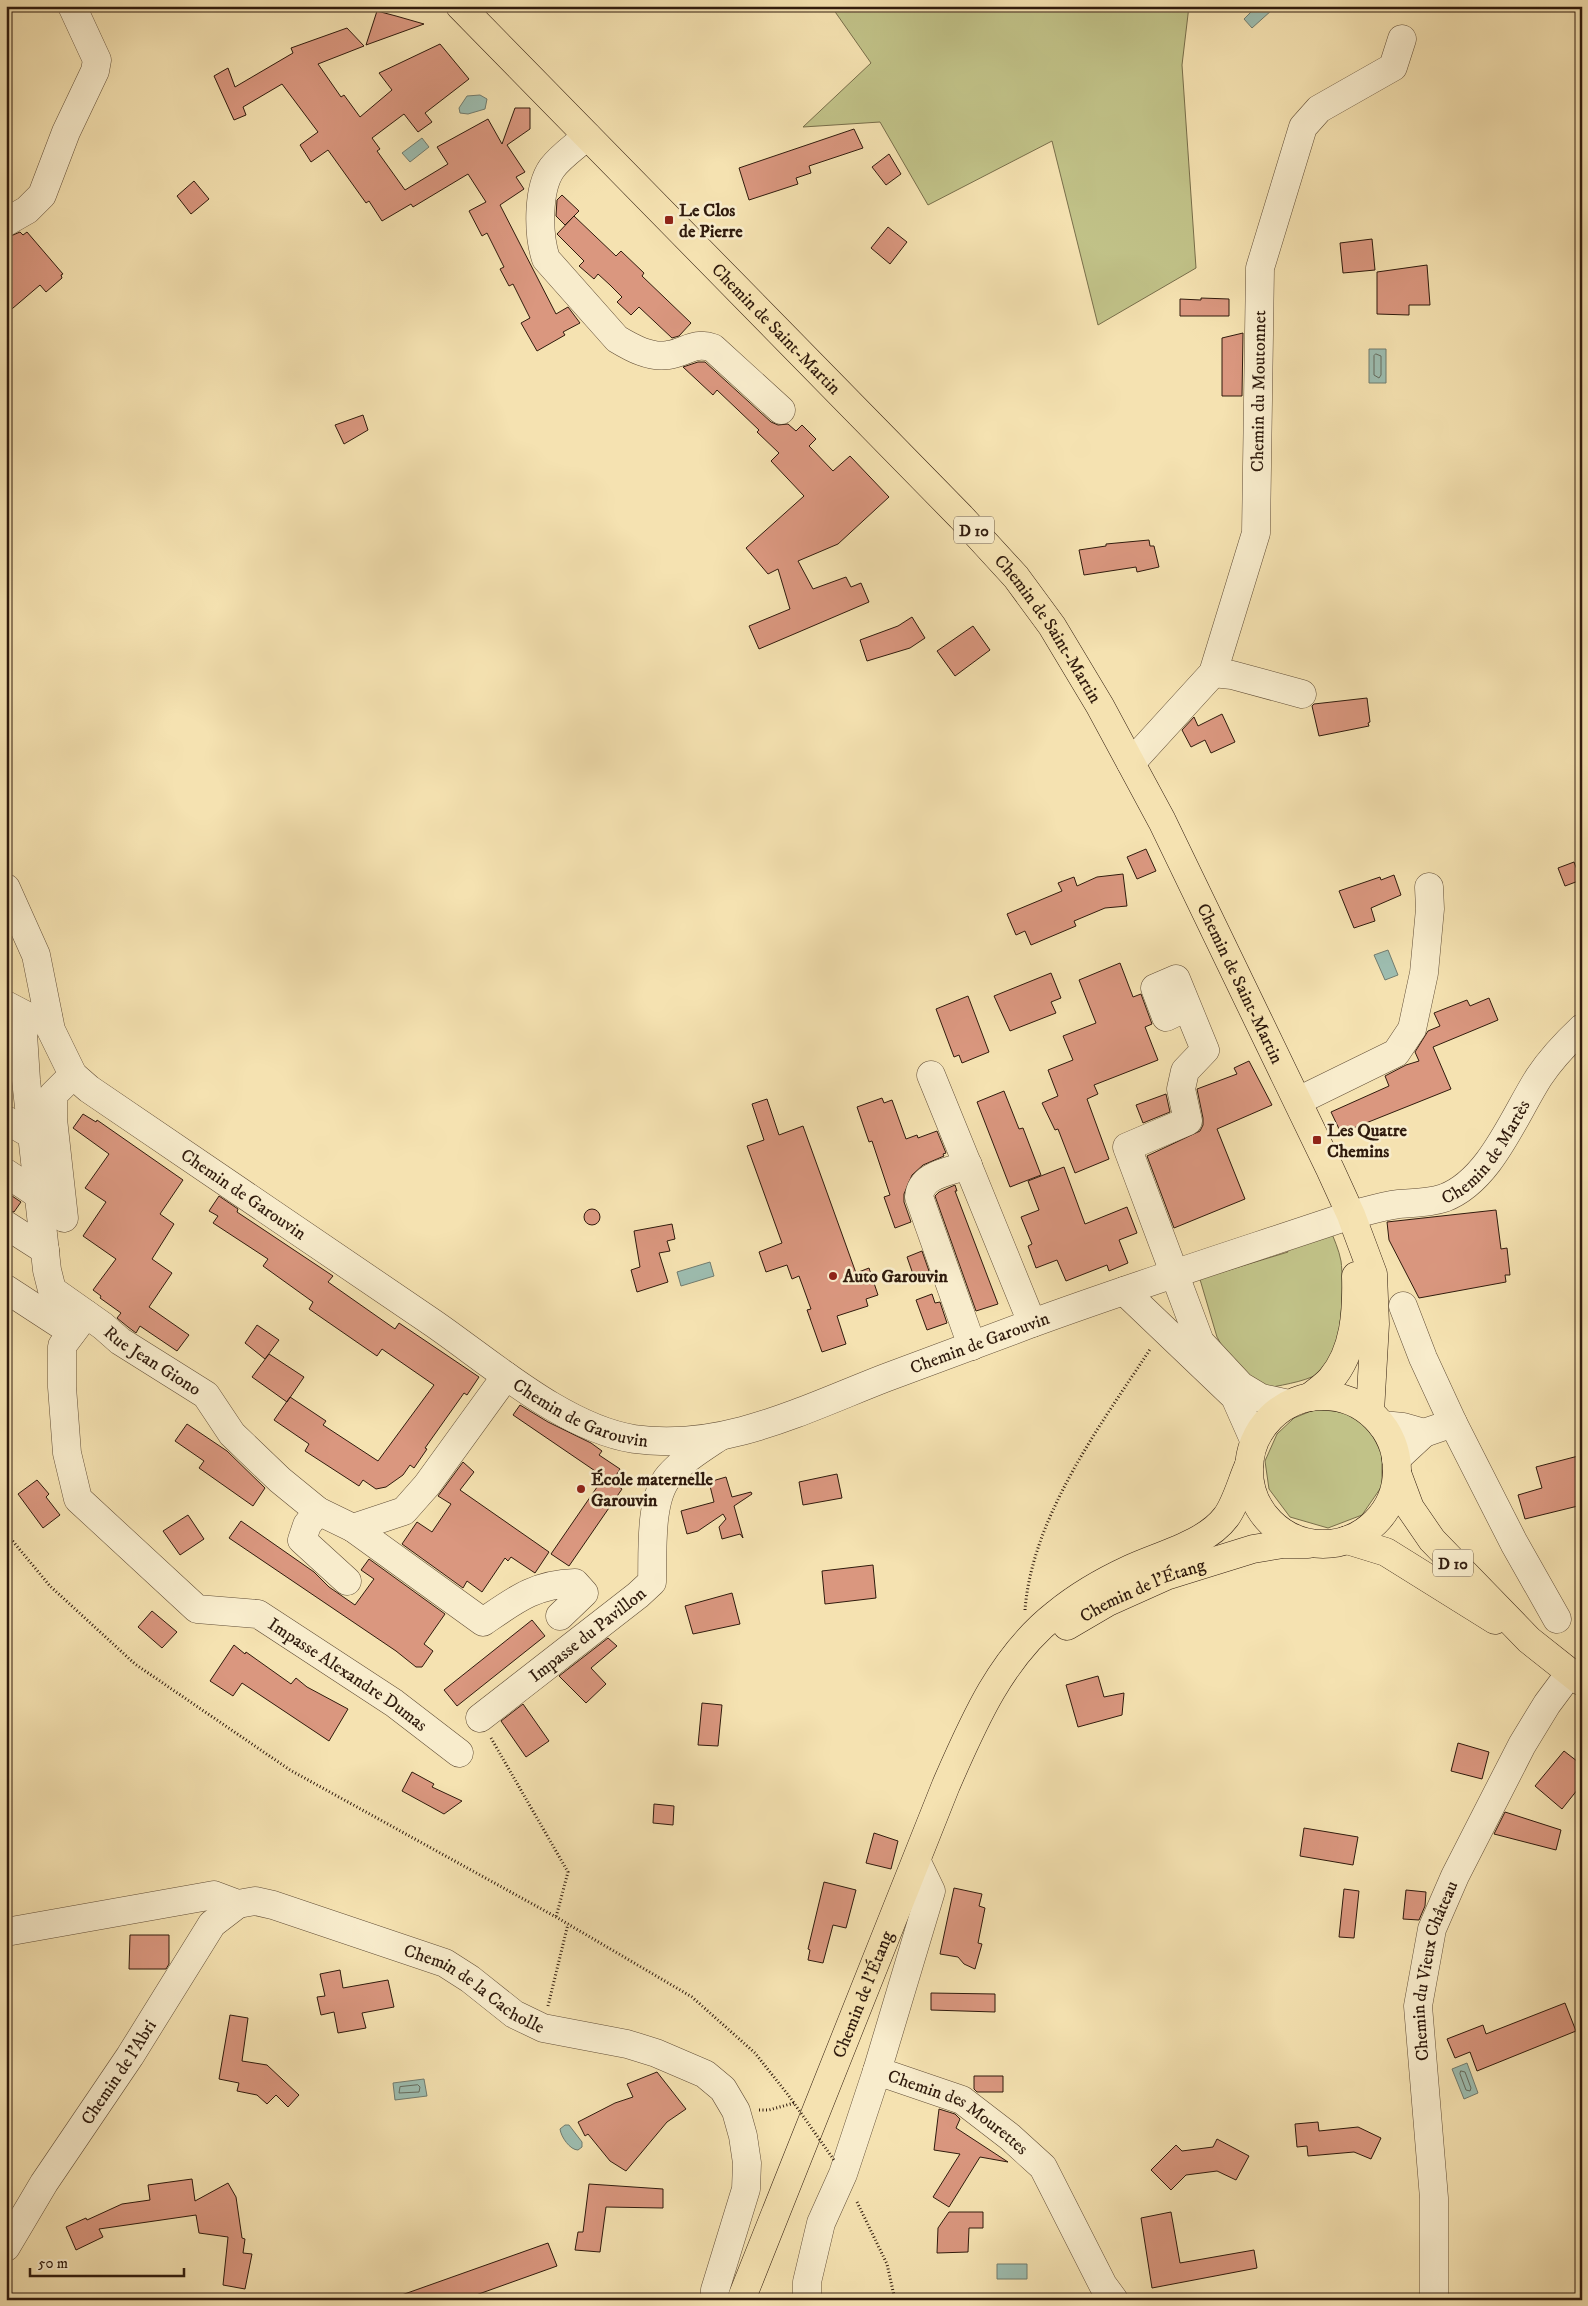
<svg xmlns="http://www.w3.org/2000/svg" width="1588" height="2306" viewBox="0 0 1588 2306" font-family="'IM FELL DW Pica',serif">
  <rect width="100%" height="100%" fill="#f5e2b1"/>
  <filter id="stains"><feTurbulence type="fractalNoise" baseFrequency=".004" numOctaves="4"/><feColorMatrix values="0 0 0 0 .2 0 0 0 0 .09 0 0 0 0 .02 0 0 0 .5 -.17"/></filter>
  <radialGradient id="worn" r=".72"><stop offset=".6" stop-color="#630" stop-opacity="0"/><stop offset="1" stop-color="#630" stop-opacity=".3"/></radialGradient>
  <!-- green -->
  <path fill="#c1c288" stroke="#786e4a" d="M831,6H1189L1182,65L1196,268L1098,325L1052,141L928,205L880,122L803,127L871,63Z
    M1330,1229C1334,1239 1339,1250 1341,1261C1344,1282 1342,1356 1326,1369C1311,1381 1286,1384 1268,1388L1235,1369L1217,1337L1199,1276L1206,1277L1288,1252L1286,1246Z
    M1316,1409L1349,1413L1370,1430L1382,1454V1486L1362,1515L1328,1528L1290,1517L1269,1489L1265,1461L1277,1434L1294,1418Z"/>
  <!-- water -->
  <path fill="#9dbdb0" stroke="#717c6f" d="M1257,6H1269L1272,10L1252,28L1244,19Z
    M480,95L487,99L485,109L468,114L460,113L459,108L467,96Z
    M422,138L429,147L410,162L402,153Z
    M1369,349H1386V383H1369Z
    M1388,950L1398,975L1385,980L1374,955Z
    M710,1262L714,1276L681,1286L677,1272Z
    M1467,2063L1478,2093L1464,2099L1452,2069Z
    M424,2079L427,2096L395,2100L393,2083Z
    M565,2125H569L582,2142V2147L578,2150C570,2150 561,2137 560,2129Z
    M997,2264H1027V2279H997Z"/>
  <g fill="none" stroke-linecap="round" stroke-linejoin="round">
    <!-- shore -->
    <path stroke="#666c5e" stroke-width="1" d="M1376,354L1381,356V375L1379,378L1374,375V356Z
      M1461,2071L1465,2072L1471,2088L1470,2091L1466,2090L1460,2074Z
      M418,2085L420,2087L419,2092L399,2093L400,2087Z"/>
  </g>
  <!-- building -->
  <path fill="#da977f" stroke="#301b0d" d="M377,11L396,16L424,24L366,45Z
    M347,28L364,46L318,64L341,97L344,95L360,117L392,90L379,73L440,44L469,79L425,113L432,122L418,132L404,114L372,138L380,149L377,151L405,190L448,164L437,147L488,119L502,144L515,108H530V129L507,145L525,172L516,177L524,189L500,205L556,314L568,307L580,323L563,332L565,335L537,351L521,323L530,318L513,284L509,286L500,269L504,267L487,233L482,236L469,211L486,202L468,174L413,207L411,204L382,221L369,201L366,203L328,150L311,162L300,145L318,132L282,84L243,107L246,115L234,120L214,76L228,68L235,87L293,53L291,48Z
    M854,129L863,148L809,166L811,173L796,178L798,184L749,200L739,168Z
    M889,154L901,174L886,185L872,167Z
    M194,181L209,199L191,214L177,196Z
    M562,195L579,211L565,225L556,216L557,200Z
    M574,216L616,256L621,251L644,273L642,276L691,323L679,336L672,338L639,307L631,315L617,302L622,297L610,285L598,274L594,279L579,266L584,261L557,234Z
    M888,227L907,242L890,264L871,248Z
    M20,232L23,235L27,232L63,274L61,275L62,278L46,292L40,285L6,314V238Z
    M1372,239L1375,270L1343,273L1340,243Z
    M1427,265L1430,305H1409V315L1377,314V272Z
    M1201,298L1229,299V316H1180V299L1201,300Z
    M1243,333L1242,396H1222V338Z
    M698,362H705L771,422L778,425L788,424L796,431L802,425L816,439L809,446L833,471L850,456L889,497L838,544L798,561L813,589L846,577L851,587L861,583L869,602L759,649L749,626L790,609L778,569L768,574L746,548L804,496L771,461L779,453L757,432L759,430L717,390L713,395L683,367Z
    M363,415L368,430L344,444L335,425Z
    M1149,540L1150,546H1154L1159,567L1137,572L1136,567L1084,575L1079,550L1106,546V544Z
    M912,617L925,638L910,648L867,661L860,640L898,626Z
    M973,626L990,650L955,676L937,651Z
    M1367,698L1370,722L1368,723L1369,726L1319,736L1312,706L1314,704Z
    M1222,714L1235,742L1211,753L1205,740L1191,747L1182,730L1194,717L1198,726Z
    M1146,849L1156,871L1137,879L1127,857Z
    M1574,862L1581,880L1565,886L1558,868Z
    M1123,874L1127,906L1105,908L1074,921L1076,926L1031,945L1025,931L1016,935L1007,914L1062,891L1058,883L1074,877L1077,886L1097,877Z
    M1394,875L1401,895L1371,908L1375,921L1354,928L1339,891L1380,877L1381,880Z
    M1120,963L1133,997L1141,994L1152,1024L1145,1027L1158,1060L1094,1085L1098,1094L1087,1099L1109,1159L1075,1173L1058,1129L1055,1130L1042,1103L1058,1096L1048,1070L1073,1060L1063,1036L1096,1023L1079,980Z
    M1051,973L1061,998L1051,1002L1056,1013L1010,1031L994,996Z
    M968,996L989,1052L962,1063L959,1055L954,1057L936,1009Z
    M1489,998L1498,1020L1433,1047L1451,1089L1341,1133L1331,1112L1389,1086L1385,1076L1406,1065L1419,1061L1415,1052L1428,1031L1440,1026L1434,1013L1467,1000L1470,1006Z
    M1249,1061L1272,1105L1217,1129L1245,1199L1174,1228L1147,1156L1200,1131L1203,1125V1118L1197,1089L1237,1074L1234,1068Z
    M1004,1091L1019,1129L1023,1128L1041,1175L1010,1187L977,1102Z
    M1166,1094L1170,1112L1143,1123L1136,1105Z
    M882,1098L884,1103L892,1100L906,1139L917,1135L918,1138L937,1131L946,1153L943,1154L944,1156L923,1165L912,1175L904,1194V1202L911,1222L895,1228L884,1197L890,1195L872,1141L869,1142L857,1107Z
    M767,1099L779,1135L803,1126L856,1273L869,1268L878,1295L866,1299L868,1306L837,1316L846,1344L822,1352L807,1310L811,1309L799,1276L792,1279L787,1265L766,1272L759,1252L782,1243L747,1146L764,1140L752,1104Z
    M83,1114L96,1122L97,1120L183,1180L160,1214L174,1224L152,1259L172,1273L149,1307L189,1335L177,1351L140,1326L136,1333L128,1327L117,1318L121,1313L100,1298L101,1296L93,1290L116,1259L83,1236L106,1202L85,1188L109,1154L73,1128Z
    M1064,1167L1085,1224L1127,1207L1137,1233L1119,1240L1128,1263L1109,1271L1107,1265L1066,1281L1057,1260L1036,1268L1028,1246L1032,1244L1021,1217L1039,1210L1028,1181Z
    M955,1185L957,1191H955L998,1304L976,1311L935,1196L939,1192Z
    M6,1192L21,1202L14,1212L6,1209Z
    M219,1196L238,1209L237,1212L333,1276L328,1282L395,1329L399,1323L479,1377L467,1395L464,1393L425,1448L427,1449L414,1468L410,1465L403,1475L386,1487L376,1489L363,1480L359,1486L305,1451L309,1444L274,1420L290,1397L326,1421L323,1425L378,1461L434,1385L382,1349L377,1356L309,1309L313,1302L263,1266L268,1259L213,1223L218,1216L209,1211Z
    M584 1217a8 8 0 1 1 16 0a8 8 0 1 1-16 0Z
    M1496,1210L1501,1249L1507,1248L1510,1275H1505L1506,1282L1419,1298L1389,1240L1387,1222Z
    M672,1224L675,1239L667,1241L670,1251L659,1253L668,1282L637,1292L631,1270L640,1267L634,1231Z
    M922,1251L929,1271L914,1277L907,1257Z
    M932,1294L935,1303L940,1302L947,1323L927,1330L916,1300Z
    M257,1325L279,1340L265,1359L245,1343Z
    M269,1354L304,1377L287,1402L252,1377Z
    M520,1405L548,1422L591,1443L602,1451L599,1455L620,1469L612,1482L622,1489L569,1566L551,1554L604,1477L513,1415Z
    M187,1424L227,1451L265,1488L253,1506L199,1468L204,1461L175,1441Z
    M1582,1455V1505L1525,1519L1518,1495L1542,1488L1536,1467Z
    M463,1462L474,1472L460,1490L549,1552L535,1573L511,1557L508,1561L505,1558L482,1592L467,1581L463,1588L402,1544L417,1522L432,1532L451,1504L438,1496Z
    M837,1474L842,1498L803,1505L799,1482Z
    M726,1477L732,1497L751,1492L752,1494L734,1506L743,1538L740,1534L722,1539L719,1527L726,1519L723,1514L698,1531L687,1534L681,1511L714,1502L709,1482Z
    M37,1480L49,1494L46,1497L60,1515L43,1528L18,1494Z
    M188,1515L204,1539L180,1555L163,1531Z
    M241,1521L314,1572L329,1587L355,1605L374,1579L361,1570L369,1559L445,1614L424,1644L433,1651L422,1667H416L396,1651L229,1538Z
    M873,1565L876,1598L825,1604L822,1571Z
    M732,1593L740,1624L693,1634L685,1606Z
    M152,1611L177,1632L162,1648L138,1627Z
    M532,1620L545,1636L457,1706L444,1690Z
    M608,1638L617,1646L591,1668L606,1684L586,1703L559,1676Z
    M234,1645L245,1654L246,1652L291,1684L296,1678L307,1687L348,1709L329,1741L242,1683L233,1696L210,1681Z
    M1098,1676L1104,1697L1124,1693L1122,1715L1078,1727L1066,1685Z
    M702,1703L722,1705L718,1746L698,1745Z
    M523,1704L549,1741L526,1757L501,1721Z
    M1458,1743L1489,1752L1482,1779L1451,1771Z
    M1564,1751L1582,1765V1784L1562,1809L1535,1786Z
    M412,1772L434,1784L432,1787L462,1801L444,1814L402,1791Z
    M654,1804L674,1806L673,1825L653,1823Z
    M1505,1812L1561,1830L1556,1850L1494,1834Z
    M1304,1828L1358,1837L1353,1865L1300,1856Z
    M874,1833L898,1841L891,1869L866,1863Z
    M824,1882L856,1890L846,1928L833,1925L823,1963L808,1960L810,1950L808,1949Z
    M954,1888L982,1894L979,1906L985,1908L978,1943L982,1944L975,1969L964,1964L958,1957L940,1954Z
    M1344,1889L1359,1891L1354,1938L1339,1937Z
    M1406,1890L1426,1892L1425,1906L1419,1920L1403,1919Z
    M130,1935H169V1964L166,1969H129Z
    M340,1970L343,1988L388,1980L394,2007L362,2013L366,2028L338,2033L334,2012L321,2015L317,1997L325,1996L320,1974Z
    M931,1993L995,1994V2012L931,2010Z
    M1565,2003L1576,2031L1477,2071L1470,2052L1455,2058L1447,2039L1483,2025L1486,2034Z
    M230,2015L248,2018L242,2061L267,2065L299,2095L288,2107L276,2095L267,2104L257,2095L237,2091L239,2083L219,2079Z
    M657,2072L686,2109L667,2122L626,2171L610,2161L588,2134L585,2136L578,2122L615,2103L633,2097L627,2084Z
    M974,2076H1003V2092H977L974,2089Z
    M939,2109L955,2114L960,2119L956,2128L1008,2162L980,2157L949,2207L933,2197L960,2154L934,2150Z
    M1318,2122L1319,2131L1358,2127L1381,2138L1371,2159L1354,2152L1308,2156L1307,2146L1297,2147L1295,2124Z
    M1217,2139L1249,2156L1236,2180L1217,2171L1186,2175L1171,2190L1151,2170L1176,2145L1182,2151L1213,2147Z
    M192,2179L195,2201L228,2183L236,2197L242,2238L245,2239L243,2253L252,2254L245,2289L223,2285L228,2237L199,2233L196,2215L99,2229L103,2237L76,2250L66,2227L86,2218L87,2220L122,2204L150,2200L148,2185Z
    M589,2184L663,2189V2208L606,2207L600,2252L575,2250L578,2232H583Z
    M949,2212H983V2228H969L968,2252L937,2253L938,2228Z
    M1171,2212L1180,2263L1254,2250L1257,2268L1152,2288L1141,2218Z
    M548,2243L557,2266L462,2300H396V2297Z"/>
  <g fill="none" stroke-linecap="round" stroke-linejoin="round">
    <defs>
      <g id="minor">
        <path d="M587,136C576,146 561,156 552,168C537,189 538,235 546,259L617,339C632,348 650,358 668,355C685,353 694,341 713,348L781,410"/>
        <path d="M6,222L27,210L42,195L66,132L95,71L97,60L72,6"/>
        <path d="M1213,673L1232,675L1302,694"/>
        <path id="s1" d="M1131,763L1213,673L1256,533L1260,268L1303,127L1319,109L1393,67L1402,39"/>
        <path id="s2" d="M6,888L36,955L51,1030L73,1075L89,1089C204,1167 319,1245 433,1323C491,1363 564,1428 634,1439C722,1452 805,1409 885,1378C933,1360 981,1342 1030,1324C1136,1285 1244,1251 1351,1215C1367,1211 1383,1206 1399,1204C1415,1203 1429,1203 1444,1198C1490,1181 1514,1116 1539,1077C1551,1059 1566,1043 1582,1028"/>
        <path d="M6,1005L29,1017"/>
        <path d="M1187,1007L1166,1017L1155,988L1176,979L1205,1050L1185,1071L1181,1089L1188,1121L1127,1147L1200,1342L1241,1386L1261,1398L1289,1404"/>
        <path id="s3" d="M48,1017H29L23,1034L26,1080L47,1270L52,1290L103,1326L120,1341L206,1395L232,1434L280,1480L318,1511L353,1528L404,1511L427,1485L506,1376"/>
        <path d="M931,1075L1032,1323"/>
        <path d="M1298,1101L1396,1053L1412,1029L1424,973L1430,909L1429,887"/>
        <path d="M6,1120L34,1136"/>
        <path d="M968,1165C949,1172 921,1174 919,1197L972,1346"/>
        <path d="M6,1173L39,1195"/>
        <path d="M64,1218L53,1119V1095L73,1075"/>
        <path d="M6,1225L45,1250"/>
        <path d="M6,1289L72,1332"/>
        <path d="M1124,1291L1235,1397L1254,1440"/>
        <path d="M1403,1306L1423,1358L1453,1423L1424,1433"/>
        <path id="s4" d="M86,1314L62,1346V1387L67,1453L78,1499L197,1609L258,1614L394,1703L459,1753"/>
        <path d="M1453,1423L1514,1543L1557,1619"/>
        <path d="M1382,1425L1403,1427L1424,1433L1396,1459"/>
        <path d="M318,1511L307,1525L302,1540L347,1581"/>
        <path d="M353,1528L483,1622C515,1600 535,1584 575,1583L584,1593L560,1616"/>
        <path id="s5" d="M480,1718L638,1595L652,1582C653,1552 649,1499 669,1476C683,1460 701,1449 719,1437"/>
        <path id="s6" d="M917,1862L931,1891L877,2071L962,2100L1010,2137L1043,2167L1103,2285L1114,2300"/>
        <path id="s7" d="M6,1932L214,1895L238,1904L255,1901L273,1905L445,1963L470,1979L514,2014L543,2028L627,2044L656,2053L705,2074L723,2089L736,2111L743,2136L747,2163L746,2189L715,2290L714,2300"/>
        <path id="s8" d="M6,2247L44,2183L130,2056L212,1924L238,1904"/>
        <path d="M807,2300V2282L821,2223L843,2174L877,2071"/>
        <path id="s9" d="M1434,2300V2198L1418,2006L1432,1929L1455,1876L1522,1745L1547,1704L1570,1673"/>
      </g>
      <g id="major">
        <path id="s10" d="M460,6L961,517L1016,577L1052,626L1100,706L1162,821L1330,1169L1351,1215L1373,1274L1375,1324L1370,1412"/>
        <circle cx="1323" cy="1470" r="74"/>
        <path d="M1310,1397C1317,1391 1325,1386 1331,1379C1355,1351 1357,1311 1356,1276"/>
        <path d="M1397,1473L1410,1508L1432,1540L1529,1640L1582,1682"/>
        <path d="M1347,1540L1386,1552L1495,1620"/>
        <path id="s11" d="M1067,1626L1108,1602L1166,1576L1253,1549L1283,1544H1308"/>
        <path id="s12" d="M741,2300L946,1785C973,1723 1001,1657 1056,1614C1078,1596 1104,1581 1130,1569C1160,1555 1206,1544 1226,1517C1236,1504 1242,1480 1249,1465"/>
      </g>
    </defs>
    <!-- minor casing -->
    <use href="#minor" stroke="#614d36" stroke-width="29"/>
    <!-- major casing -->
    <use href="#major" stroke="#301b0d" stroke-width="29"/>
    <!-- path -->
    <path stroke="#301b0d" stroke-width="3" stroke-dasharray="1 2.5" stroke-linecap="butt" d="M6,1533L50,1586L135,1664L290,1770L556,1917L692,1997L755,2053L789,2096
      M1025,1610C1032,1517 1101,1424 1151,1348
      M491,1738L568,1872L556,1917
      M548,2006L568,1924
      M759,2110H769L794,2103
      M857,2202L887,2264L895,2300"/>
    <!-- minor -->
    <use href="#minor" stroke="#f8eccc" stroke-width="28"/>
    <!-- major -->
    <use href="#major" stroke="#f5e2b1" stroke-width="28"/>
    <!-- path-bridge -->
    <path stroke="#301b0d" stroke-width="3" stroke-dasharray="1 2.5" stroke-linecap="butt" d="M789,2096L834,2160"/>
  </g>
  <!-- markers -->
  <g fill="#8f2418" stroke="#f8eccc" stroke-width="2">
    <rect x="664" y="215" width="10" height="10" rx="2.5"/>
    <rect x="1312" y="1135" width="10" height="10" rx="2.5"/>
    <circle cx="833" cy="1276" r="5"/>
    <circle cx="581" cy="1489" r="5"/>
  </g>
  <g text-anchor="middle" stroke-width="5" stroke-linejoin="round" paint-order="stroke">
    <!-- shield labels -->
    <g fill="#f8eccc" stroke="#6c5a46" stroke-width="1">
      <rect x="954" y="516.5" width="40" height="27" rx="4"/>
      <rect x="1433" y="1549.5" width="40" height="27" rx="4"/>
    </g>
    <g font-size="16" font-weight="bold" fill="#301b0d">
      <text x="974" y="536">D 10</text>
      <text x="1453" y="1569">D 10</text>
    </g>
    <!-- poi labels -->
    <g font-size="18" font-weight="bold" fill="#301b0d" stroke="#f8eccc" text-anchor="start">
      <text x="679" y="216">Le Clos<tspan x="679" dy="21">de Pierre</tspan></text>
      <text x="1327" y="1136">Les Quatre<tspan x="1327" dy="21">Chemins</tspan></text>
      <text x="843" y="1282">Auto Garouvin</text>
      <text x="591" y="1485">École maternelle<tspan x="591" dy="21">Garouvin</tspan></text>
    </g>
    <!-- street labels -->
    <g font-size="18" fill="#301b0d" stroke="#f8eccc">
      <text dy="6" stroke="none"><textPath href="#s10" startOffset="452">Chemin de Saint-Martin</textPath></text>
      <text dy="6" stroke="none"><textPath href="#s1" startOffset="410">Chemin du Moutonnet</textPath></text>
      <text dy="6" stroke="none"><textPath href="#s10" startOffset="858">Chemin de Saint-Martin</textPath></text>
      <text dy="6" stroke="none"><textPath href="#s10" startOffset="1262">Chemin de Saint-Martin</textPath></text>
      <text dy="6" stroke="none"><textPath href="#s2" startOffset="1785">Chemin de Martès</textPath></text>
      <text dy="6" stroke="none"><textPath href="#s2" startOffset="408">Chemin de Garouvin</textPath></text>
      <text dy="6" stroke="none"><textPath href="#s2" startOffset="1234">Chemin de Garouvin</textPath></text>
      <text dy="6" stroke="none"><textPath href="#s3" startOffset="418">Rue Jean Giono</textPath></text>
      <text dy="6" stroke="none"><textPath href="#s2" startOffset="812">Chemin de Garouvin</textPath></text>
      <text dy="6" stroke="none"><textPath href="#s11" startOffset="84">Chemin de l’Étang</textPath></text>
      <text dy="6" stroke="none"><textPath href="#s5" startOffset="136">Impasse du Pavillon</textPath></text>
      <text dy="6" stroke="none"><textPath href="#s4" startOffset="526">Impasse Alexandre Dumas</textPath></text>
      <text dy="6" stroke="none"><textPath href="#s9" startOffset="332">Chemin du Vieux Château</textPath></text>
      <text dy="6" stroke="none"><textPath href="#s7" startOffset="492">Chemin de la Cacholle</textPath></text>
      <text dy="6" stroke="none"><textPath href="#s12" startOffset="329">Chemin de l’Étang</textPath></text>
      <text dy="6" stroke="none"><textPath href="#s8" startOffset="208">Chemin de l'Abri</textPath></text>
      <text dy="6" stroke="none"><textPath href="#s6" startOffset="312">Chemin des Mourettes</textPath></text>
    </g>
  </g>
  <!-- margin -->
  <rect width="1588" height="2306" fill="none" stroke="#f5e2b1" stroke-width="25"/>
  <rect x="8" y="8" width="1573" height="2291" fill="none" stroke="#301b0d" stroke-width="2.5"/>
  <rect x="12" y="12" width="1563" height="2281" fill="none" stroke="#301b0d"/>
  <!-- scale -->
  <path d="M30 2268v8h154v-8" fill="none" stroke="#301b0d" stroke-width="2.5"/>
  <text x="38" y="2268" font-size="15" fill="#301b0d" stroke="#f8eccc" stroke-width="4" paint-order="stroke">50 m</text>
  <rect width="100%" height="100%" filter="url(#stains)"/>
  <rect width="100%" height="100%" fill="url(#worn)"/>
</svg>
